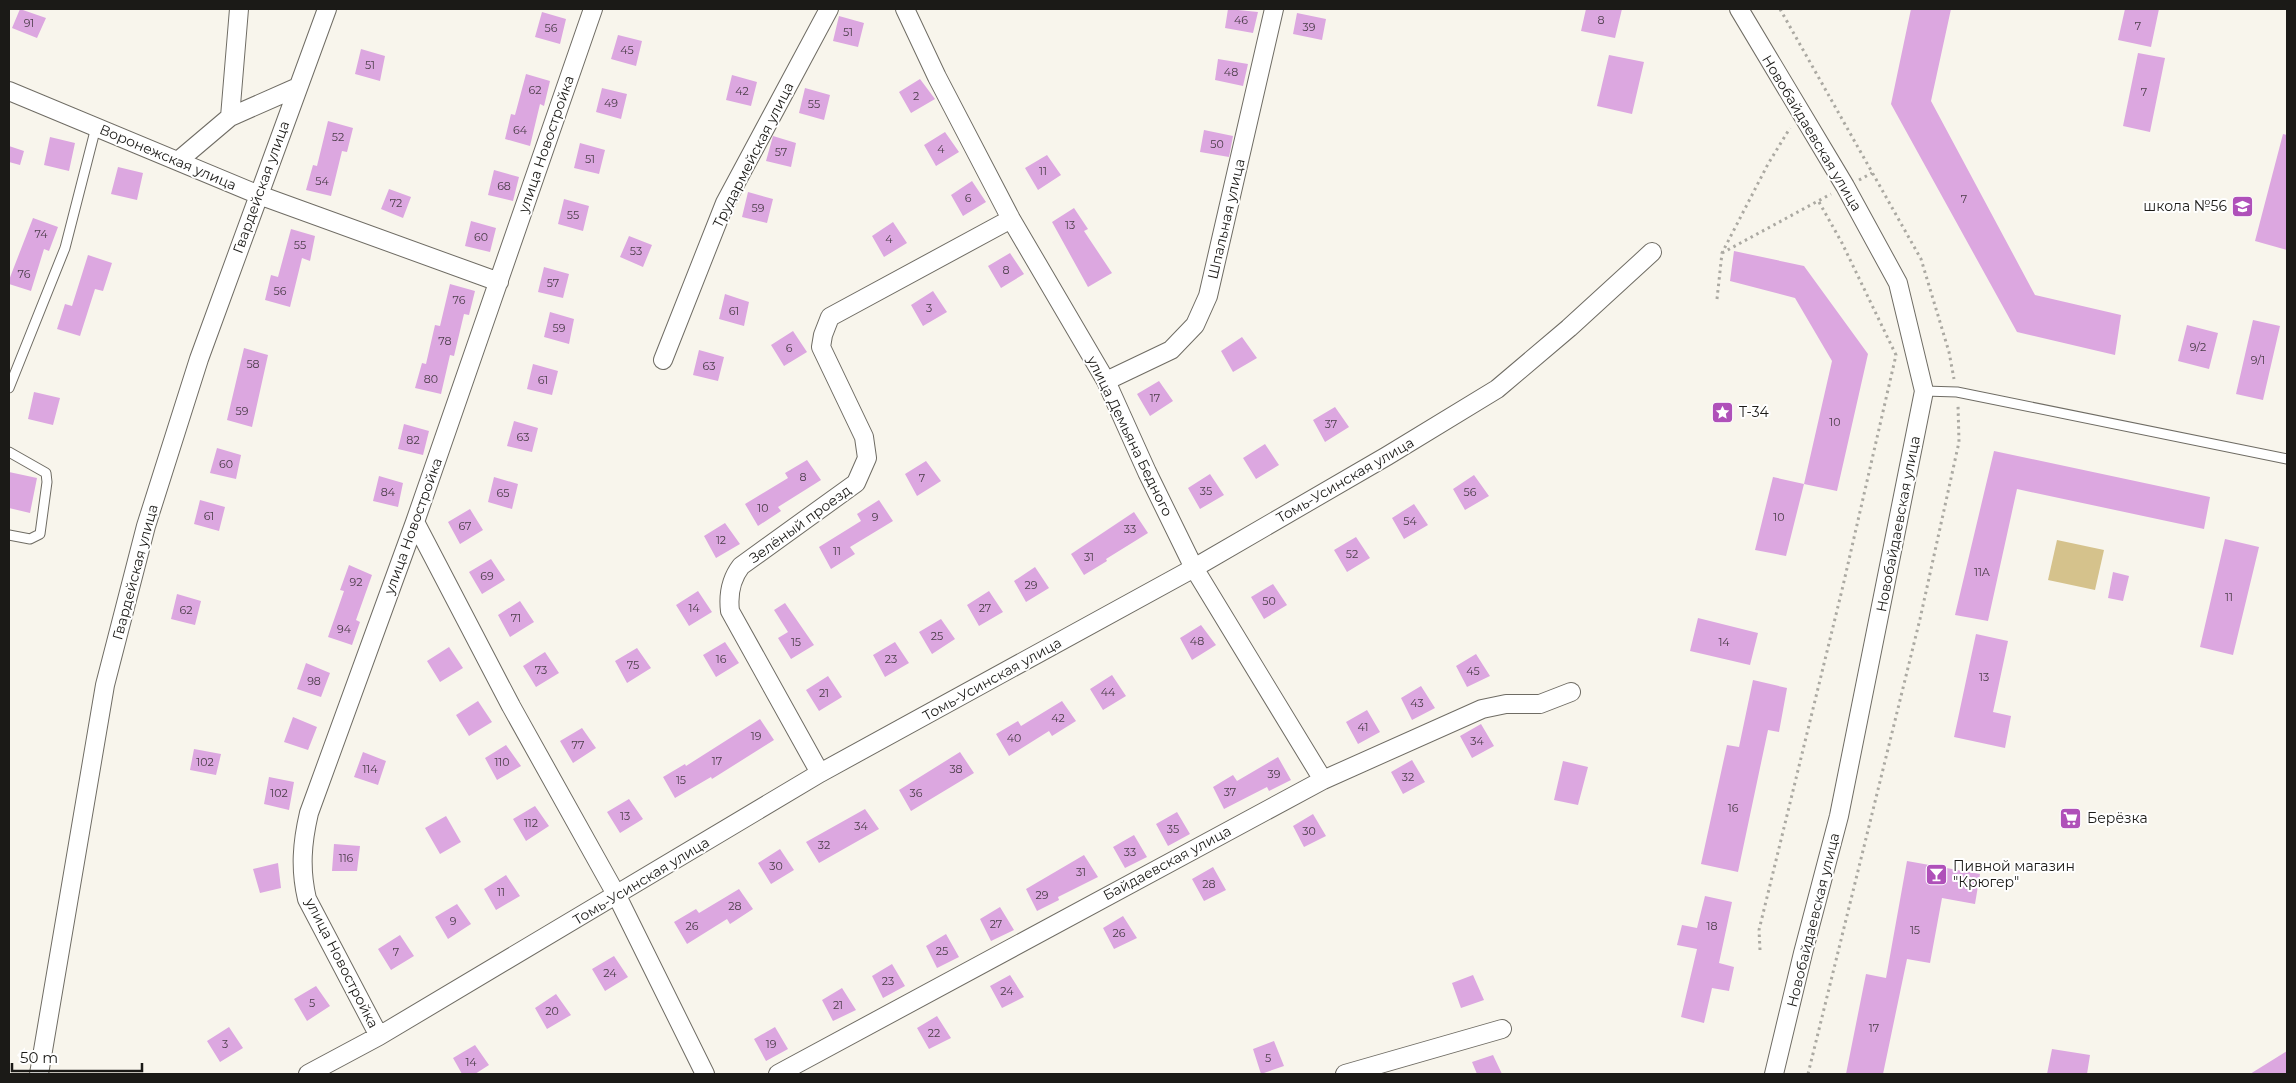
<svg xmlns="http://www.w3.org/2000/svg" width="2296" height="1083" viewBox="0 0 2296 1083" font-family="Montserrat,sans-serif">
  <rect width="100%" height="100%" fill="#f8f5ec"/>
  <!-- green -->
  <path fill="#d5c28c" d="M2057,540L2104,550L2095,590L2048,580Z"/>
  <!-- building -->
  <path fill="#dca7e0" d="M20,9L46,18L37,38L12,28Z
    M1228,9L1258,12L1253,33L1225,28Z
    M1586,9H1622L1615,38L1581,31Z
    M1911,9H1951L1931,101L2035,295L2121,315L2115,355L2017,332L1891,104Z
    M2125,9H2159L2151,47L2118,40Z
    M542,12L566,19L560,44L535,37Z
    M1297,13L1326,19L1322,40L1293,34Z
    M839,16L864,23L858,47L833,41Z
    M618,35L642,41L636,66L611,59Z
    M361,49L385,56L380,81L355,74Z
    M2138,53L2165,58L2150,132L2123,126Z
    M1609,55L1644,62L1632,114L1597,106Z
    M1218,59L1248,64L1243,86L1215,80Z
    M526,74L550,81L544,106L540,104L530,146L505,139L511,114L515,115Z
    M732,75L757,82L751,106L726,100Z
    M920,79L935,99L911,113L899,92Z
    M602,88L627,94L621,119L596,112Z
    M805,88L830,95L824,120L799,113Z
    M328,121L353,128L347,152L342,151L331,196L306,190L313,165L317,166Z
    M1204,130L1233,136L1229,157L1200,152Z
    M945,132L959,152L936,166L924,145Z
    M2283,134L2287,135V250L2255,241Z
    M773,136L796,143L791,167L766,161Z
    M50,137L75,143L69,171L44,165Z
    M580,143L605,150L599,174L574,168Z
    M9,146L24,151L20,165L9,162Z
    M1047,155L1061,175L1038,190L1025,168Z
    M118,167L143,173L137,200L111,194Z
    M494,170L519,177L513,201L488,195Z
    M972,181L986,202L963,216L951,195Z
    M389,189L411,197L403,218L381,209Z
    M748,192L773,199L767,223L742,217Z
    M564,199L589,206L583,231L558,224Z
    M1074,208L1088,229L1084,231L1112,273L1088,287L1052,222Z
    M33,218L58,227L49,251L44,249L31,291L9,284V280Z
    M471,221L496,228L490,252L465,246Z
    M893,222L907,243L884,257L872,236Z
    M291,229L315,236L310,261L302,258L290,307L265,300L271,275L278,277Z
    M629,236L652,245L643,267L620,257Z
    M1734,251L1804,266L1868,354L1837,491L1804,484L1832,361L1795,298L1730,281Z
    M1010,253L1024,274L1001,288L988,266Z
    M88,255L112,263L103,291L95,289L80,336L57,329L65,304L72,306Z
    M544,267L569,274L563,298L538,292Z
    M450,284L475,291L469,315L464,314L454,356L450,355L441,394L415,388L422,363L426,364L435,325L440,326Z
    M933,291L947,312L923,326L911,305Z
    M725,294L749,302L744,326L719,319Z
    M550,312L574,319L569,344L544,337Z
    M2253,320L2280,326L2263,400L2236,394Z
    M2187,325L2218,333L2209,369L2178,361Z
    M793,331L807,352L784,366L771,345Z
    M1242,337L1257,358L1233,372L1221,351Z
    M244,348L268,355L252,427L227,420Z
    M699,350L724,357L718,381L693,375Z
    M533,364L558,371L552,395L527,389Z
    M1159,381L1173,401L1150,416L1137,394Z
    M34,392L60,398L53,425L28,419Z
    M1335,407L1349,427L1325,442L1313,420Z
    M514,421L538,428L532,452L507,446Z
    M404,424L429,431L423,455L398,449Z
    M1265,444L1279,465L1256,479L1243,458Z
    M217,448L241,455L236,479L210,473Z
    M1994,451L2210,497L2204,529L2017,489L1988,621L1955,615Z
    M807,460L821,480L778,507L781,511L758,526L745,504L788,478L785,473Z
    M926,461L941,481L917,496L905,474Z
    M9,472L37,478L30,513L9,508Z
    M1210,474L1224,495L1200,509L1188,488Z
    M1474,475L1489,496L1465,510L1453,489Z
    M379,476L403,483L398,507L373,501Z
    M494,477L518,484L512,509L488,502Z
    M1773,477L1804,484L1786,556L1755,550Z
    M200,500L225,507L219,531L194,524Z
    M879,500L893,521L850,547L855,554L831,569L819,547L861,521L857,514Z
    M1414,504L1428,525L1404,539L1392,518Z
    M470,509L483,530L460,544L448,522Z
    M1134,512L1148,533L1106,559L1107,561L1084,575L1071,554Z
    M725,523L740,544L716,558L704,536Z
    M1356,537L1370,558L1347,572L1334,550Z
    M2225,539L2259,547L2233,655L2200,647Z
    M491,559L505,580L482,594L469,572Z
    M349,565L372,575L356,620L360,622L352,645L328,637L344,591L340,590Z
    M1035,567L1049,588L1026,602L1014,581Z
    M2113,572L2129,576L2123,601L2108,598Z
    M1273,584L1287,605L1264,619L1251,597Z
    M698,591L712,612L689,626L676,605Z
    M989,591L1003,612L979,626L967,605Z
    M177,594L201,601L195,625L171,619Z
    M520,601L534,622L510,637L498,615Z
    M785,603L814,645L791,659L778,638L788,632L774,610Z
    M1698,618L1758,633L1750,665L1690,651Z
    M941,619L955,639L932,654L919,632Z
    M1201,625L1216,645L1192,660L1180,638Z
    M1976,634L2008,641L1993,712L2011,716L2005,748L1954,737Z
    M725,642L739,663L716,677L703,655Z
    M895,642L909,663L885,677L873,655Z
    M449,647L463,668L440,682L427,661Z
    M637,648L651,668L627,683L615,661Z
    M545,652L559,673L536,687L523,666Z
    M1476,654L1490,676L1467,687L1456,666Z
    M306,663L330,673L321,697L297,689Z
    M1112,675L1126,696L1103,710L1090,689Z
    M828,676L842,697L819,711L806,690Z
    M1753,680L1787,688L1779,732L1768,730L1738,872L1701,864L1727,745L1739,747Z
    M1421,686L1435,708L1412,720L1401,698Z
    M478,701L492,722L469,736L456,715Z
    M1062,701L1076,721L1052,736L1049,731L1009,756L996,734L1018,721L1021,726Z
    M1367,710L1380,732L1358,744L1346,722Z
    M293,717L317,727L308,750L284,742Z
    M760,719L774,740L712,779L711,777L675,798L663,777L685,764L686,766Z
    M1481,724L1494,746L1472,758L1460,736Z
    M582,728L596,748L573,763L560,741Z
    M506,745L521,766L497,780L485,758Z
    M194,749L221,754L216,775L190,770Z
    M363,752L386,761L378,785L354,777Z
    M960,752L974,773L911,811L899,790Z
    M1278,757L1291,780L1269,791L1267,787L1224,809L1213,787L1233,775L1237,781Z
    M1412,760L1425,782L1403,794L1391,772Z
    M1563,761L1588,767L1578,805L1554,800Z
    M269,777L294,782L289,810L264,804Z
    M629,799L643,819L620,833L607,812Z
    M535,806L549,826L526,841L513,819Z
    M865,809L879,829L819,863L806,842Z
    M1177,812L1190,834L1168,846L1156,824Z
    M1313,814L1326,836L1304,847L1293,826Z
    M446,816L461,842L440,854L425,828Z
    M1134,835L1147,857L1125,868L1113,847Z
    M334,844L360,846L357,871H332Z
    M780,849L794,870L771,884L758,863Z
    M1084,855L1098,877L1058,897L1059,900L1037,911L1026,889Z
    M1907,861L1980,874L1975,904L1942,898L1930,963L1907,959L1883,1074H1846L1866,974L1886,978Z
    M278,863L281,888L260,893L253,869Z
    M1213,867L1226,890L1204,901L1192,879Z
    M506,875L520,896L496,910L484,889Z
    M739,889L753,909L730,924L727,919L687,944L674,922L696,909L699,913Z
    M1705,896L1732,902L1719,963L1734,967L1729,991L1712,988L1704,1023L1681,1017L1697,949L1677,945L1682,925L1697,928Z
    M457,904L471,924L448,939L435,917Z
    M1000,907L1014,930L991,941L980,919Z
    M1123,916L1137,938L1114,949L1103,928Z
    M946,934L959,957L937,968L926,946Z
    M400,935L414,956L391,970L378,949Z
    M614,956L628,977L605,991L592,969Z
    M892,964L905,986L883,998L872,976Z
    M1010,975L1024,997L1002,1008L990,986Z
    M1473,975L1484,1000L1461,1008L1452,983Z
    M316,986L330,1006L307,1021L294,999Z
    M842,988L856,1010L833,1021L822,1000Z
    M556,994L571,1015L547,1029L535,1008Z
    M937,1016L951,1038L929,1049L917,1028Z
    M229,1027L243,1048L220,1062L207,1041Z
    M775,1027L788,1049L766,1061L754,1039Z
    M1274,1041L1284,1066L1261,1074L1253,1049Z
    M475,1045L489,1065L475,1074H462L453,1058Z
    M2052,1049L2090,1055L2087,1074H2047Z
    M2287,1051V1074H2250Z
    M1493,1055L1502,1074H1477L1472,1062Z"/>
  <g fill="none" stroke-linecap="round" stroke-linejoin="round">
    <defs>
      <path id="lane" d="M9,388L65,248L96,127
        M1924,391L1957,392L2287,459
        M9,452L46,473L47,482L40,534L30,539L9,535"/>
      <path id="street" d="M905,9L937,77L1011,219L1106,381L1147,472L1194,568L1323,780
        M1739,9L1845,186L1898,283L1924,391L1839,816L1803,953L1774,1074
        M9,91L259,195L499,282
        M230,117L239,9
        M178,161L230,117L298,87
        M663,360L725,203L829,9
        M1106,381L1171,350L1195,325L1208,296L1274,9
        M415,522L511,706L617,896L705,1074
        M820,773L730,611C728,594 731,579 741,566L856,483L867,458L864,437L821,347L823,335L830,317L1011,219
        M379,1036L307,899C300,869 302,843 309,813L415,522L593,9
        M39,1074L105,685L146,526L199,359L327,9
        M308,1074L379,1036L820,773L1194,568L1387,456L1497,389L1569,328L1652,252
        M778,1074L1323,780L1482,709L1506,704H1540L1571,692
        M1345,1074L1502,1029"/>
    </defs>
    <!-- lane casing -->
    <use href="#lane" stroke="#6f6c64" stroke-width="11"/>
    <!-- street casing -->
    <use href="#street" stroke="#6f6c64" stroke-width="20"/>
    <!-- path -->
    <path stroke="#aba9a2" stroke-width="3" stroke-dasharray="2.5 4" stroke-linecap="butt" d="M1780,9L1921,259L1949,352L1954,379
      M1859,180L1872,173
      M1722,253L1831,194
      M1717,299L1722,253L1768,164L1790,128
      M1760,950L1759,930L1842,590L1896,355L1842,243L1819,202
      M1808,1074L1920,619L1959,442L1958,405"/>
    <!-- lane -->
    <use href="#lane" stroke="#fff" stroke-width="9"/>
    <!-- street -->
    <use href="#street" stroke="#fff" stroke-width="18"/>
  </g>
  <!-- icons -->
  <defs>
    <symbol id="school-square" viewBox="-11 -11 22 22"><rect x="-9" y="-9" width="18" height="18" rx="4" fill="#af50b9" stroke="#fff"/><path d="M0-5L7-2L0 1L-7-2ZM-4 1L0 2.5L4 1V4Q0 6-4 4Z" fill="#fff"/></symbol>
    <symbol id="sight-square" viewBox="-11 -11 22 22"><rect x="-9" y="-9" width="18" height="18" rx="4" fill="#af50b9" stroke="#fff"/><path d="M0-6L1.8-2.2L6-1.7L2.9 1.2L3.7 5.4L0 3.3L-3.7 5.4L-2.9 1.2L-6-1.7L-1.8-2.2Z" fill="#fff"/></symbol>
    <symbol id="supermarket-square" viewBox="-11 -11 22 22"><rect x="-9" y="-9" width="18" height="18" rx="4" fill="#af50b9" stroke="#fff"/><path d="M-6-5.5h2.5l.6 2H6L4.5 2H-2.5L-4.4-4H-6ZM-1.5 3.2a1.3 1.3 0 1 0 .1 0ZM3 3.2a1.3 1.3 0 1 0 .1 0Z" fill="#fff"/></symbol>
    <symbol id="bar-square" viewBox="-11 -11 22 22"><rect x="-9" y="-9" width="18" height="18" rx="4" fill="#af50b9" stroke="#fff"/><path d="M-6-5H6L.8 .8V4.5H3.5V6h-7V4.5H-.8V.8Z" fill="#fff"/></symbol>
  </defs>
  <g fill-rule="evenodd">
    <use href="#school-square" x="2230" y="194" width="25" height="25"/>
    <use href="#sight-square" x="1710" y="400" width="25" height="25"/>
    <use href="#supermarket-square" x="2058" y="806" width="25" height="25"/>
    <use href="#bar-square" x="1924" y="862" width="25" height="25"/>
  </g>
  <g text-anchor="middle" stroke-width="4" stroke-linejoin="round" paint-order="stroke">
    <!-- number labels -->
    <g font-size="11" fill="#4b3d49">
      <text x="1241" y="24">46</text>
      <text x="1601" y="24">8</text>
      <text x="29" y="27">91</text>
      <text x="2138" y="30">7</text>
      <text x="1309" y="31">39</text>
      <text x="551" y="32">56</text>
      <text x="848" y="36">51</text>
      <text x="627" y="54">45</text>
      <text x="370" y="69">51</text>
      <text x="1231" y="76">48</text>
      <text x="535" y="94">62</text>
      <text x="742" y="95">42</text>
      <text x="2144" y="96">7</text>
      <text x="916" y="100">2</text>
      <text x="611" y="107">49</text>
      <text x="814" y="108">55</text>
      <text x="520" y="134">64</text>
      <text x="338" y="141">52</text>
      <text x="1217" y="148">50</text>
      <text x="941" y="153">4</text>
      <text x="781" y="156">57</text>
      <text x="590" y="163">51</text>
      <text x="1043" y="175">11</text>
      <text x="322" y="185">54</text>
      <text x="504" y="190">68</text>
      <text x="968" y="202">6</text>
      <text x="1964" y="203">7</text>
      <text x="396" y="207">72</text>
      <text x="758" y="212">59</text>
      <text x="573" y="219">55</text>
      <text x="1070" y="229">13</text>
      <text x="41" y="238">74</text>
      <text x="481" y="241">60</text>
      <text x="889" y="243">4</text>
      <text x="300" y="249">55</text>
      <text x="636" y="255">53</text>
      <text x="1006" y="274">8</text>
      <text x="24" y="278">76</text>
      <text x="553" y="287">57</text>
      <text x="280" y="295">56</text>
      <text x="459" y="304">76</text>
      <text x="929" y="312">3</text>
      <text x="734" y="315">61</text>
      <text x="559" y="332">59</text>
      <text x="445" y="345">78</text>
      <text x="2198" y="351">9/2</text>
      <text x="789" y="352">6</text>
      <text x="2258" y="364">9/1</text>
      <text x="253" y="368">58</text>
      <text x="709" y="370">63</text>
      <text x="431" y="383">80</text>
      <text x="543" y="384">61</text>
      <text x="1155" y="402">17</text>
      <text x="242" y="415">59</text>
      <text x="1835" y="426">10</text>
      <text x="1331" y="428">37</text>
      <text x="523" y="441">63</text>
      <text x="413" y="444">82</text>
      <text x="226" y="468">60</text>
      <text x="803" y="481">8</text>
      <text x="922" y="482">7</text>
      <text x="1206" y="495">35</text>
      <text x="388" y="496">84</text>
      <text x="1470" y="496">56</text>
      <text x="503" y="497">65</text>
      <text x="763" y="512">10</text>
      <text x="209" y="520">61</text>
      <text x="875" y="521">9</text>
      <text x="1779" y="521">10</text>
      <text x="1410" y="525">54</text>
      <text x="465" y="530">67</text>
      <text x="1130" y="533">33</text>
      <text x="721" y="544">12</text>
      <text x="837" y="555">11</text>
      <text x="1352" y="558">52</text>
      <text x="1089" y="561">31</text>
      <text x="1982" y="576">11А</text>
      <text x="487" y="580">69</text>
      <text x="356" y="586">92</text>
      <text x="1031" y="589">29</text>
      <text x="2229" y="601">11</text>
      <text x="1269" y="605">50</text>
      <text x="694" y="612">14</text>
      <text x="985" y="612">27</text>
      <text x="186" y="614">62</text>
      <text x="516" y="622">71</text>
      <text x="344" y="633">94</text>
      <text x="937" y="640">25</text>
      <text x="1197" y="645">48</text>
      <text x="796" y="646">15</text>
      <text x="1724" y="646">14</text>
      <text x="721" y="663">16</text>
      <text x="891" y="663">23</text>
      <text x="633" y="669">75</text>
      <text x="541" y="674">73</text>
      <text x="1473" y="675">45</text>
      <text x="1984" y="681">13</text>
      <text x="314" y="685">98</text>
      <text x="1108" y="696">44</text>
      <text x="824" y="697">21</text>
      <text x="1417" y="707">43</text>
      <text x="1058" y="722">42</text>
      <text x="1363" y="731">41</text>
      <text x="756" y="740">19</text>
      <text x="1014" y="742">40</text>
      <text x="1477" y="745">34</text>
      <text x="578" y="749">77</text>
      <text x="717" y="765">17</text>
      <text x="205" y="766">102</text>
      <text x="502" y="766">110</text>
      <text x="370" y="773">114</text>
      <text x="956" y="773">38</text>
      <text x="1274" y="778">39</text>
      <text x="1408" y="781">32</text>
      <text x="681" y="784">15</text>
      <text x="1230" y="796">37</text>
      <text x="279" y="797">102</text>
      <text x="916" y="797">36</text>
      <text x="1733" y="812">16</text>
      <text x="625" y="820">13</text>
      <text x="531" y="827">112</text>
      <text x="861" y="830">34</text>
      <text x="1173" y="833">35</text>
      <text x="1309" y="835">30</text>
      <text x="824" y="849">32</text>
      <text x="1130" y="856">33</text>
      <text x="346" y="862">116</text>
      <text x="776" y="870">30</text>
      <text x="1081" y="876">31</text>
      <text x="1209" y="888">28</text>
      <text x="501" y="896">11</text>
      <text x="1042" y="899">29</text>
      <text x="735" y="910">28</text>
      <text x="453" y="925">9</text>
      <text x="996" y="928">27</text>
      <text x="692" y="930">26</text>
      <text x="1712" y="930">18</text>
      <text x="1915" y="934">15</text>
      <text x="1119" y="937">26</text>
      <text x="942" y="955">25</text>
      <text x="396" y="956">7</text>
      <text x="610" y="977">24</text>
      <text x="888" y="985">23</text>
      <text x="1007" y="995">24</text>
      <text x="312" y="1007">5</text>
      <text x="838" y="1009">21</text>
      <text x="552" y="1015">20</text>
      <text x="1874" y="1032">17</text>
      <text x="934" y="1037">22</text>
      <text x="225" y="1048">3</text>
      <text x="771" y="1048">19</text>
      <text x="1268" y="1062">5</text>
      <text x="471" y="1066">14</text>
    </g>
    <!-- street labels -->
    <g font-size="14" fill="#1b1a17" stroke="#fff">
      <text transform="translate(1812 133) rotate(59)" y="5">Новобайдаевская улица</text>
      <text transform="translate(546 144) rotate(-71)" y="5">улица Новостройка</text>
      <text transform="translate(753 155) rotate(-63)" y="5">Трудармейская улица</text>
      <text transform="translate(168 157) rotate(23)" y="5">Воронежская улица</text>
      <text transform="translate(261 187) rotate(-70)" y="5">Гвардейская улица</text>
      <text transform="translate(1226 219) rotate(-77)" y="5">Шпальная улица</text>
      <text transform="translate(1130 436) rotate(64)" y="5">улица Демьяна Бедного</text>
      <text transform="translate(1345 480) rotate(-30)" y="5">Томь-Усинская улица</text>
      <text transform="translate(800 524) rotate(-36)" y="5">Зелёный проезд</text>
      <text transform="translate(1898 524) rotate(-79)" y="5">Новобайдаевская улица</text>
      <text transform="translate(413 526) rotate(-70)" y="5">улица Новостройка</text>
      <text transform="translate(135 572) rotate(-75)" y="5">Гвардейская улица</text>
      <text transform="translate(992 679) rotate(-29)" y="5">Томь-Усинская улица</text>
      <text transform="translate(1167 863) rotate(-28)" y="5">Байдаевская улица</text>
      <text transform="translate(641 881) rotate(-31)" y="5">Томь-Усинская улица</text>
      <text transform="translate(1813 920) rotate(-76)" y="5">Новобайдаевская улица</text>
      <text transform="translate(342 963) rotate(63)" y="5">улица Новостройка</text>
    </g>
    <!-- poi labels -->
    <g font-size="14" fill="#1b1a17" stroke="#fff" text-anchor="start">
      <text x="2227" y="211" text-anchor="end">школа №56</text>
      <text x="1739" y="417">T-34</text>
      <text x="2087" y="823">Берёзка</text>
      <text x="1953" y="871">Пивной магазин<tspan x="1953" dy="16">"Крюгер"</tspan></text>
    </g>
  </g>
  <!-- border -->
  <rect width="2296" height="1083" fill="none" stroke="#1b1a17" stroke-width="20"/>
  <!-- scale -->
  <path d="M12 1063v8h130v-8" fill="none" stroke="#1b1a17" stroke-width="2.5"/>
  <text x="20" y="1063" font-size="15" fill="#1b1a17" stroke="#ffffff" stroke-width="4" paint-order="stroke">50 m</text>
</svg>
